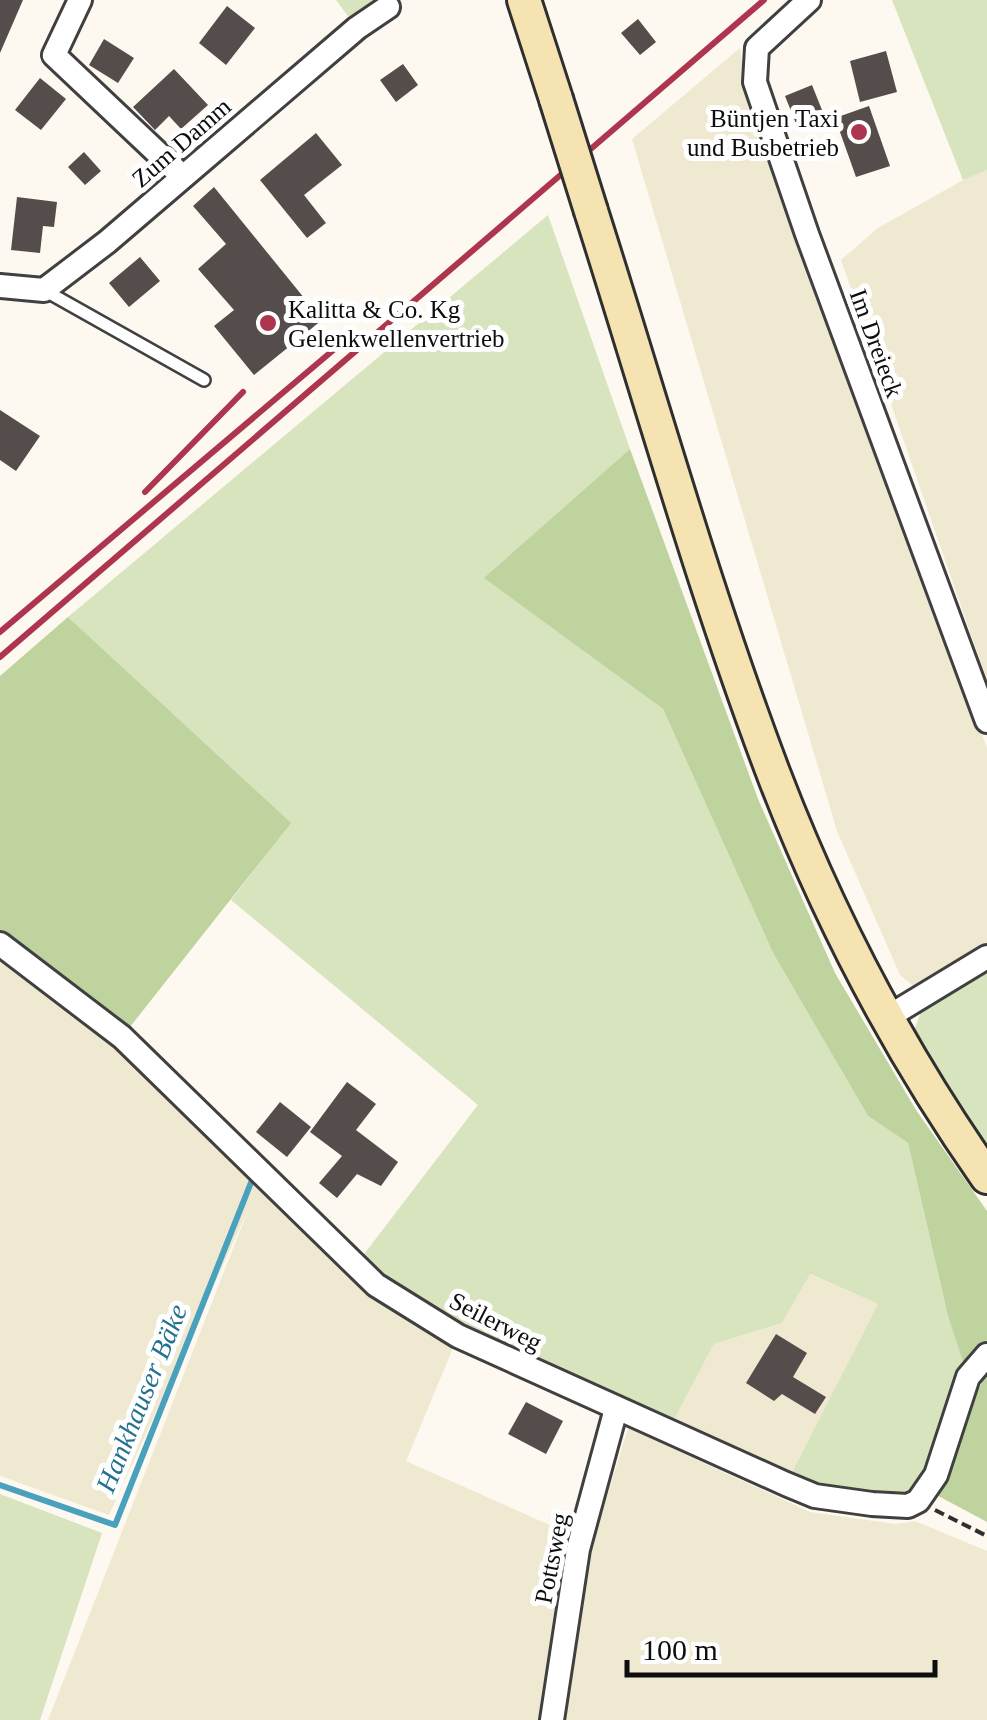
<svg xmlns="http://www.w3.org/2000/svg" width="987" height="1720" viewBox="0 0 987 1720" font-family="'Times New Roman',serif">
  <rect width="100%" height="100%" fill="#fdf8f0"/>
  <!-- farmland -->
  <path fill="#f0e9d2" d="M740,48L747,100L987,748V946L925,984L912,985L900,975L837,831L632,139Z
    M987,170V681L841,260L878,228L963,180Z
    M0,944L262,1175L458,1336L406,1461L572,1535L543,1720H48L249,1208L109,1515L0,1476Z
    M809,1274L878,1304L789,1478L671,1425L714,1344L782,1323Z
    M628,1428L810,1512L896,1524L915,1521L987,1551V1720H565L588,1559Z"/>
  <!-- green -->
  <path fill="#d7e4bd" d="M336,0H391L357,28Z
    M892,0H987V170L963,180Z
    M548,215L630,449L485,578L663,709L773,953L868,1116L908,1143L948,1316L965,1368L931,1471L910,1496L873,1499L789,1478L878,1304L810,1274L782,1323L714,1344L671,1425L458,1336L355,1266L478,1105L231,900L290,823L68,617Z
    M987,968V1149L921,1051L915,1028L923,1006Z
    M0,1494L102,1533L40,1720H0Z"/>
  <!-- forest -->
  <path fill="#bed39e" d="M630,449L758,799L835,973L916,1110L987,1211V1340L965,1368L948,1316L908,1143L868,1116L773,953L663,709L484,578Z
    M68,617L291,823L122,1037L0,944V676Z
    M987,1372V1522L929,1491Z"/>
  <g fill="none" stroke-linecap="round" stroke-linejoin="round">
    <!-- stream -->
    <path stroke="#4aa1bd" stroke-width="6" d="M0,1485L115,1525L254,1175"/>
  </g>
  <!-- building -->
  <path fill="#554d4b" d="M0,0H23L0,53Z
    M227,6L255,28L226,65L199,43Z
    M638,19L656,42L640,55L621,33Z
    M104,39L134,58L118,83L89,65Z
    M886,51L897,92L860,102L850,61Z
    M403,64L418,85L396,102L380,80Z
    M174,69L208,105L181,129L169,116L155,130L133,107Z
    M40,78L66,99L41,130L15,110Z
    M812,85L824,115L797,126L785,96Z
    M869,106L890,166L856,177L835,118Z
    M316,133L342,165L304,195L326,223L307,238L260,180Z
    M84,152L101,171L85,185L68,167Z
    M214,187L322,320L254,375L214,326L234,310L198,269L226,244L193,206Z
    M17,197L57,202L54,227L43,226L40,253L11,250Z
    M140,257L160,281L129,307L109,283Z
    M0,410L40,436L16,471L0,460Z
    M347,1082L376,1104L356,1130L398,1162L381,1186L357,1174L337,1198L319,1183L342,1156L310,1132Z
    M280,1102L311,1127L287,1157L256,1132Z
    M776,1334L807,1353L793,1377L826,1397L815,1414L782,1394L774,1401L746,1383Z
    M526,1402L563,1421L546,1454L508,1434Z"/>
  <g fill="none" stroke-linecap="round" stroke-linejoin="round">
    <defs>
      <path id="lane" d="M44,290L204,380"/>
      <path id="street" d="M80,0L54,55L183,177
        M809,0L757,48L755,82L807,234L987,721
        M0,286L44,290L107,242L357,28L388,7
        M0,944L122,1037L376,1285L458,1336L786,1484L815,1496L872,1504L908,1506L918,1501L936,1475L968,1377L987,1355
        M888,1017L987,957
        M552,1720L578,1549L616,1409"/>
      <path id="secondary" d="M524,0L556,99
        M591,211C651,399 704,591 774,775C828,916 900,1053 987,1177"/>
    </defs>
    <!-- lane casing -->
    <use href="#lane" stroke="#404040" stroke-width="16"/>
    <!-- street casing -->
    <use href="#street" stroke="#404040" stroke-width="28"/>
    <!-- secondary casing -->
    <use href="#secondary" stroke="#2f2f2f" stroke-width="38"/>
    <!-- path -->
    <path stroke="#2f2f2f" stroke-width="4" stroke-dasharray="10 5" stroke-linecap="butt" d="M935,1510L987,1536"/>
    <!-- lane -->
    <use href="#lane" stroke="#fff" stroke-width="11"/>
    <!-- street -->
    <use href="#street" stroke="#fff" stroke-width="22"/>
    <!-- secondary -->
    <use href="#secondary" stroke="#f5e3b2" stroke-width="32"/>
    <!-- rail -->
    <path stroke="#ad364e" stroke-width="6" d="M145,492L243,392
      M0,632L350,336
      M0,657L764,0"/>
    <defs>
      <path id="secondary-bridge" d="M556,99L591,211"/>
    </defs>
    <!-- secondary-bridge casing -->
    <use href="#secondary-bridge" stroke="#2f2f2f" stroke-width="38" stroke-linecap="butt"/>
    <!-- secondary-bridge -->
    <use href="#secondary-bridge" stroke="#f5e3b2" stroke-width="32"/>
  </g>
  <!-- markers -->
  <g fill="#ad364e" stroke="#fff" stroke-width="4">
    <circle cx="859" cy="132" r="10"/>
    <circle cx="268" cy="323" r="10"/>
  </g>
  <g text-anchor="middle" stroke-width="10" stroke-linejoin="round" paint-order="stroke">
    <!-- poi labels -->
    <g font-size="25" fill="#0d0d0d" stroke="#fff" text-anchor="end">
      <text x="839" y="127">Büntjen Taxi<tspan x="839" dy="29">und Busbetrieb</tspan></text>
      <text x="288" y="318" text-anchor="start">Kalitta &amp; Co. Kg<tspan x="288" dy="29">Gelenkwellenvertrieb</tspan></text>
    </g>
    <!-- street labels -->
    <g font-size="25" fill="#0d0d0d" stroke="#fff">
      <text transform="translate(181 142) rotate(-41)" y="9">Zum Damm</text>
      <text transform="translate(877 343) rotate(70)" y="9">Im Dreieck</text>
      <text transform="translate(496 1321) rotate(27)" y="9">Seilerweg</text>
      <text transform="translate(551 1558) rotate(-79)" y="9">Pottsweg</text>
    </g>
    <!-- water labels -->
    <g font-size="28" font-style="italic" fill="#257290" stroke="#fff">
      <text transform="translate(141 1398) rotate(-68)" y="10">Hankhauser Bäke</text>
    </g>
  </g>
  <!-- scale -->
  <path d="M627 1660v15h308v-15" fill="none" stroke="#0d0d0d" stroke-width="5"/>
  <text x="642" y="1660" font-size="30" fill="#0d0d0d" stroke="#ffffff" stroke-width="8" paint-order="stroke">100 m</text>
</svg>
